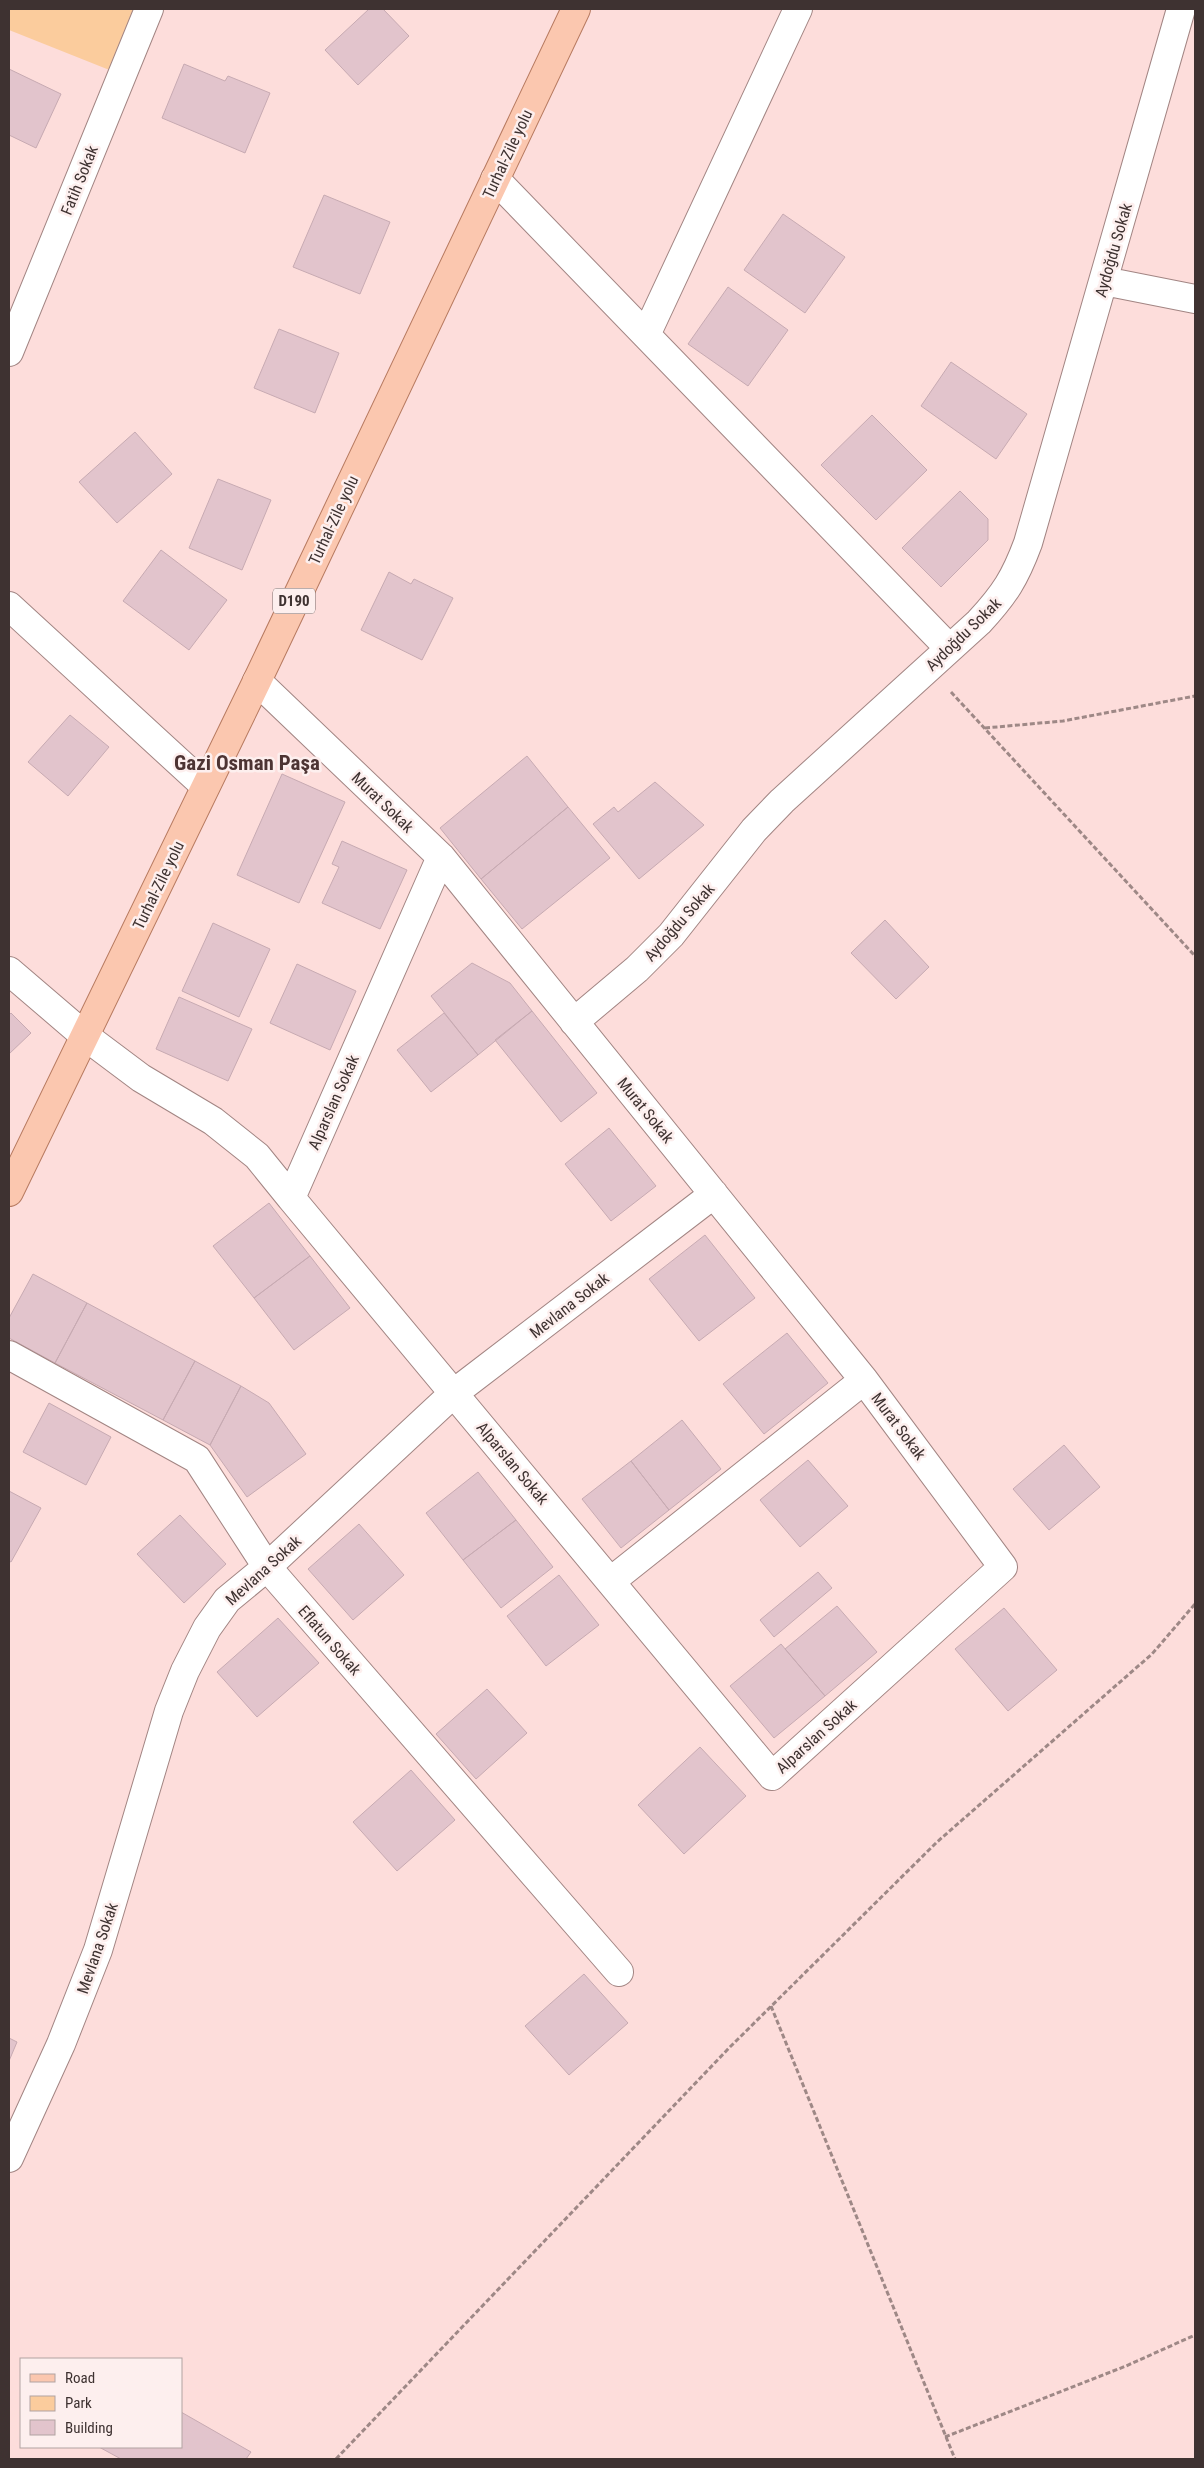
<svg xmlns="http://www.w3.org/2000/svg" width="1204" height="2468" viewBox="0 0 1204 2468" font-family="'Roboto Condensed',sans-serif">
  <rect width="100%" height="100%" fill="#fddddb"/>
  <!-- green -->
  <path fill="#fbcc9d" d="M9,9H149L122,75L9,30Z"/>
  <!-- building -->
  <path fill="#e2c4cc" stroke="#c7aab2" d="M369,9H383L409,36L358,85L325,50Z
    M184,64L225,81L228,76L270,93L245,153L162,118Z
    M9,69L61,94L36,148L9,135Z
    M324,195L390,222L360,294L293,267Z
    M783,214L845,257L805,313L744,270Z
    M728,287L788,330L748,386L688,344Z
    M279,329L339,353L315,413L254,388Z
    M951,362L1027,414L996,459L921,406Z
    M872,415L927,470L876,520L821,465Z
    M135,432L172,474L117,523L79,482Z
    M218,479L271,500L242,570L189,548Z
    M960,491L988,519V540L941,587L902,548Z
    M161,550L227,600L189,650L123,601Z
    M389,572L411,584L414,579L453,598L422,660L361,630Z
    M70,715L109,747L68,796L28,762Z
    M527,756L568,807L481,879L440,828Z
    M282,774L345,802L299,903L237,875Z
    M655,782L704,825L639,879L593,824L614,807L618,812Z
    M568,807L610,858L522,929L481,879Z
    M342,841L407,870L380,929L322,903L339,867L332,864Z
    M885,920L929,967L896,999L851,953Z
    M213,923L270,949L239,1017L182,991Z
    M472,963L510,983L532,1011L478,1055L431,996Z
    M297,964L356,991L330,1050L270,1023Z
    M179,997L252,1029L228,1081L156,1049Z
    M532,1011L597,1093L561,1122L495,1040Z
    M11,1013L31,1033L9,1054V1015Z
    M444,1013L478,1055L431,1092L397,1050Z
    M609,1128L656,1186L611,1221L565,1164Z
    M269,1203L310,1256L254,1298L213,1246Z
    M705,1235L755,1298L699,1341L649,1279Z
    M310,1256L350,1308L294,1350L254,1298Z
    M33,1274L87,1303L55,1363L9,1338V1318Z
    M87,1303L195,1361L163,1420L55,1363Z
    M787,1333L828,1383L764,1434L723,1384Z
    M195,1361L241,1386L210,1445L163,1420Z
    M241,1386L269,1403L306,1454L247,1497L210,1445Z
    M49,1403L111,1437L86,1485L23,1452Z
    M682,1420L721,1469L669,1510L631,1461Z
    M1064,1445L1100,1487L1049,1530L1013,1489Z
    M808,1460L848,1506L800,1547L760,1500Z
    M631,1461L669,1510L621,1548L582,1499Z
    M478,1472L516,1520L463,1560L426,1513Z
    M9,1491L41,1508L11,1562L9,1561Z
    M180,1515L226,1564L184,1603L137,1554Z
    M516,1520L553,1567L501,1608L463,1560Z
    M359,1524L404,1575L353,1620L308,1569Z
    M818,1572L832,1588L774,1637L760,1620Z
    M559,1575L599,1625L546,1666L507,1616Z
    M837,1606L877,1652L825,1696L785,1649Z
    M1004,1608L1057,1670L1008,1711L955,1649Z
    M278,1618L319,1663L257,1717L217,1672Z
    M781,1644L825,1696L774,1738L730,1686Z
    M487,1689L527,1733L476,1779L436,1734Z
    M700,1747L746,1796L684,1854L638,1805Z
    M411,1770L455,1820L397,1871L353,1822Z
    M584,1974L628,2023L569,2075L525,2026Z
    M9,2038L17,2042L9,2061Z
    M181,2412L251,2452L246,2459H121L99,2447H181Z"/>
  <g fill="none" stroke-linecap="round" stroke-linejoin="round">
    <defs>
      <path id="street" d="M495,179L949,648
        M1104,281L1195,299
        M646,335L798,9
        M9,352L149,9
        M9,606L205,786
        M257,681L441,857L864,1380L1003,1567L772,1776L291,1198L441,857
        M9,971L85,1036L141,1078L213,1121L257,1156L291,1198
        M574,1022L637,969L671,935L754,830L782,801L979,622C1005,594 1015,578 1028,543L1181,9
        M9,1355L197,1459L267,1567L619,1972
        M611,1581L864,1380
        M9,2158L61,2044L98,1950L169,1711L185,1671L207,1628L227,1600L267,1567L454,1393L714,1194"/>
      <path id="primary" d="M9,1192L257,681L576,9"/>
    </defs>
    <!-- street casing -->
    <use href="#street" stroke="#a28583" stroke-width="30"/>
    <!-- primary casing -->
    <use href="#primary" stroke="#b77a60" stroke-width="30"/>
    <!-- path -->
    <path stroke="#9e8886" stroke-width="3" stroke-dasharray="5 2.5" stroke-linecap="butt" d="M951,692L1195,956
      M985,728L1063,721L1195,696
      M771,2006L955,2459
      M945,2437L1126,2366L1195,2335
      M336,2459L729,2048L937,1842L1152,1654L1195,1604"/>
    <!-- street -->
    <use href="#street" stroke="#fff" stroke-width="28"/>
    <!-- primary -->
    <use href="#primary" stroke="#fbc7af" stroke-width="28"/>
  </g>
  <g text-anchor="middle" stroke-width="5" stroke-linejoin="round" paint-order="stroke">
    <!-- shield labels -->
    <rect fill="#fdefee" stroke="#776b6a" stroke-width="1" x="273" y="588.5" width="42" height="25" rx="4"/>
    <g font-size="15" font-weight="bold" fill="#3e3231">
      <text x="294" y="606">D190</text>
    </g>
    <!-- street labels -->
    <g font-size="16" fill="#3e3231" stroke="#fdefee">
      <text transform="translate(507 154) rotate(-65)" y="6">Turhal-Zile yolu</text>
      <text transform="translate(79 180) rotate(-68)" y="6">Fatih Sokak</text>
      <text transform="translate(1113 250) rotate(-74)" y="6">Aydoğdu Sokak</text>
      <text transform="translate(333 520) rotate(-65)" y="6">Turhal-Zile yolu</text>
      <text transform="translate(963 634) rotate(-44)" y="6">Aydoğdu Sokak</text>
      <text transform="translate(383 802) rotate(44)" y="6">Murat Sokak</text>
      <text transform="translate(158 885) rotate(-64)" y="6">Turhal-Zile yolu</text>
      <text transform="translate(679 922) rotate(-49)" y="6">Aydoğdu Sokak</text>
      <text transform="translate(333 1102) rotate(-66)" y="6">Alparslan Sokak</text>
      <text transform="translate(646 1110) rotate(51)" y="6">Murat Sokak</text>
      <text transform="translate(569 1305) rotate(-38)" y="6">Mevlana Sokak</text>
      <text transform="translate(899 1426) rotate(53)" y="6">Murat Sokak</text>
      <text transform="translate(513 1463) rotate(50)" y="6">Alparslan Sokak</text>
      <text transform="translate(263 1570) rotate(-42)" y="6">Mevlana Sokak</text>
      <text transform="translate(330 1640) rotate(49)" y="6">Eflatun Sokak</text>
      <text transform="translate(816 1736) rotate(-42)" y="6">Alparslan Sokak</text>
      <text transform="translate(97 1948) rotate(-71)" y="6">Mevlana Sokak</text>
    </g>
    <!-- district labels -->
    <g font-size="21" font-weight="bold" fill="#4d3433" stroke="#fdefee">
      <text x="247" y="770">Gazi Osman Paşa</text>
    </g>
  </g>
  <!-- border -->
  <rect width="1204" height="2468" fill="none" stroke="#3e3231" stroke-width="20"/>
  <!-- legend -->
  <rect x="20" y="2358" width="162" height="90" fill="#fdefee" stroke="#b1a3a2"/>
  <rect x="30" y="2374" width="25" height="8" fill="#fbc7af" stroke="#b1a3a2"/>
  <text x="65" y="2383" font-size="15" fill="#3e3231">Road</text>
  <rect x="30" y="2396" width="25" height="15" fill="#fbcc9d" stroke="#b1a3a2"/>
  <text x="65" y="2408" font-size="15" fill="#3e3231">Park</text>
  <rect x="30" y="2420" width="25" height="15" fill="#e2c4cc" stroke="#b1a3a2"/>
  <text x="65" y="2433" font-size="15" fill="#3e3231">Building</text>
</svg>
